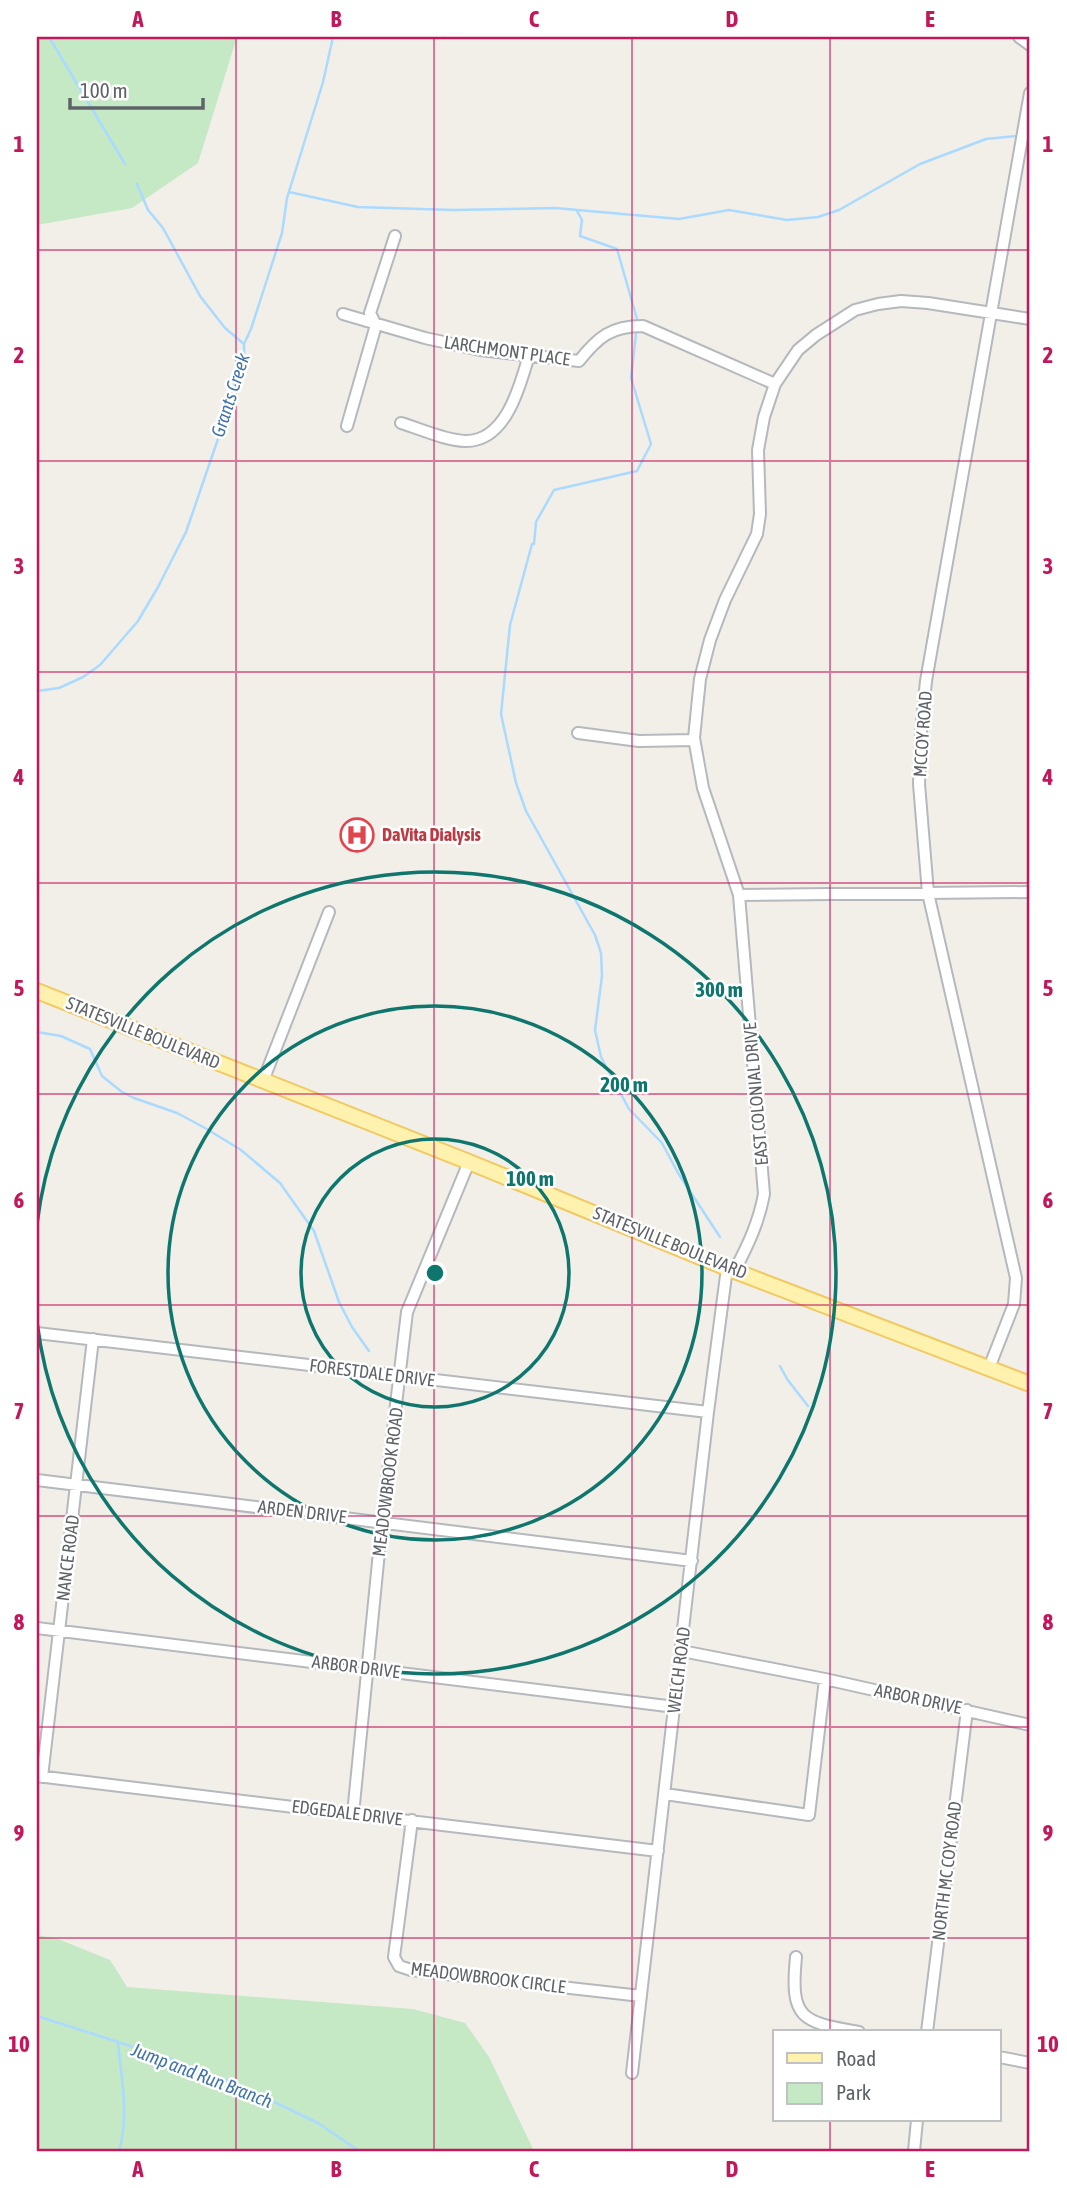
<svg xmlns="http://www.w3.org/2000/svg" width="1067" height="2188" viewBox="0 0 1067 2188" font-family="'Asap Condensed',sans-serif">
  <rect width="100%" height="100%" fill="#f1efe8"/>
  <!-- green -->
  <path fill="#c5e8c5" d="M37,37H237L198,163L132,208L37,225Z
    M37,1935L58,1939L110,1960L127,1987L413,2009L465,2023L489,2057L534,2151H37Z"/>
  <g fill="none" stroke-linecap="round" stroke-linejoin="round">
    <!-- stream -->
    <path stroke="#aadaff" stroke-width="2.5" d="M49,37L125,164
      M1028,138H1030
      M137,184L148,210L163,228L200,296L225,328L244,344
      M289,192L358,207L453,210L555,208L679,219L729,210L787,220L818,217L839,210L920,164L986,139L1016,136
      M577,211L582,220L580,236L617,249L637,319
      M636,334L631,378L651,444L637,471L554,490L536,522L534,544H532L510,625L501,714L516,783L526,811L595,935L601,953L602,976L595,1030L601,1057L629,1109L662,1143L678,1173L720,1237
      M37,691L59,688L83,677L100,665L138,621L158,587L186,532L219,436L244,354V344L251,329L282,233L287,198L323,82L333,37
      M37,1032L61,1036L90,1049L102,1076L122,1092L134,1098L177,1113L205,1128L241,1150L280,1183L314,1231L339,1302L352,1327L369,1351
      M780,1366L787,1379L808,1406
      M37,2016L165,2057L237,2084L318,2123L359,2151
      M118,2044C122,2080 129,2116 119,2151"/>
    <defs>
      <path id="minor" d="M1019,37L1030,45
        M343,314L425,338L480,350L579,361C598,337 611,326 643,326L775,384
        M401,423C421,429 444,440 465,441C506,442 520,386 529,355
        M347,426L376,325L370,313L395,236
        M578,733L639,741L694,740
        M739,895L1030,892
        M263,1081L329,912
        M735,1270C748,1245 759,1222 764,1194L739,895L703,788L694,738L700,679L710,640L725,600L757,534L760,514L758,450L764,417L775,384L798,350L816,335L855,310L878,304L901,301L928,303L1030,319
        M37,1333L708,1412
        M989,1368L1014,1304L1016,1278L928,893L919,784L921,732L926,681L1030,93
        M37,1480L692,1561
        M37,1628L675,1707
        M682,1651L825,1679L1030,1725
        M37,1776L658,1851
        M42,1777L93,1339
        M665,1794L809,1815L825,1679
        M353,1814L382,1522L407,1312L469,1162
        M412,1820L394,1957L399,1966L411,1970L641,1996
        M796,1957C790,2019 801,2022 859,2032
        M927,2032L967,1710
        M999,2057L1030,2063
        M632,2073L708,1412L727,1268
        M914,2151L917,2120"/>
      <path id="major" d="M37,991L469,1162L727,1268L1030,1384"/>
    </defs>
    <!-- minor casing -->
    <use href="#minor" stroke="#b5b8bc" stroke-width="14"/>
    <!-- major casing -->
    <use href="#major" stroke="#f2c960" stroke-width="18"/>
    <!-- minor -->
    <use href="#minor" stroke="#fff" stroke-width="10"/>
    <!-- major -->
    <use href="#major" stroke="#fff2af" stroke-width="14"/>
  </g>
  <!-- grid -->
  <path fill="none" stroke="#c2185b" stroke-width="2" stroke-opacity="0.55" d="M236,37V2151M434,37V2151M632,37V2151M830,37V2032M37,250H1030M37,461H1030M37,672H1030M37,883H1030M37,1094H1030M37,1305H1030M37,1516H1030M37,1727H1030M37,1938H1030M830,2120V2151"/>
  <!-- distance rings -->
  <g fill="none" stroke="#0f766e" stroke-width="3.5">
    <circle cx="435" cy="1273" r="134"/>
    <circle cx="435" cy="1273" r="267"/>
    <path d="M37 1224A401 401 0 1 1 37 1322"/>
  </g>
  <!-- icons -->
  <defs>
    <symbol id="hospital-ring" viewBox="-11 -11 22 22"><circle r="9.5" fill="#fff" stroke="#e0444e" stroke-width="1.5"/><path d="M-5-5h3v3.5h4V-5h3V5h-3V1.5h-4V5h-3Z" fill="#e0444e"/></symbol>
  </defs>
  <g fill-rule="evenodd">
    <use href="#hospital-ring" x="338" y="816" width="38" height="38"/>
  </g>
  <g text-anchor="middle" stroke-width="5" stroke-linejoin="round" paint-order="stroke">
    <!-- street labels -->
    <g font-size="18" fill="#5f6368" stroke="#fff">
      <text transform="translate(507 351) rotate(8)" y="6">LARCHMONT PLACE</text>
      <text transform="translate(923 734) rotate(-86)" y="6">MCCOY ROAD</text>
      <text transform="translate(143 1033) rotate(22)" y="6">STATESVILLE BOULEVARD</text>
      <text transform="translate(756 1094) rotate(-95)" y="6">EAST COLONIAL DRIVE</text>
      <text transform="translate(670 1243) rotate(22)" y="6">STATESVILLE BOULEVARD</text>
      <text transform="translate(372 1373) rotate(7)" y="6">FORESTDALE DRIVE</text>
      <text transform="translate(388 1482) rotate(-83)" y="6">MEADOWBROOK ROAD</text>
      <text transform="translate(302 1512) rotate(7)" y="6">ARDEN DRIVE</text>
      <text transform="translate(68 1558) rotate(-83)" y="6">NANCE ROAD</text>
      <text transform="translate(356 1667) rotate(7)" y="6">ARBOR DRIVE</text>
      <text transform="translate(679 1670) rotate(-83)" y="6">WELCH ROAD</text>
      <text transform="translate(918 1699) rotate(12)" y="6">ARBOR DRIVE</text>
      <text transform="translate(347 1813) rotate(7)" y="6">EDGEDALE DRIVE</text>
      <text transform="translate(947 1871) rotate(-83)" y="6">NORTH MC COY ROAD</text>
      <text transform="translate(488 1978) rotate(7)" y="6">MEADOWBROOK CIRCLE</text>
    </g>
    <!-- health labels -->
    <g font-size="18" font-weight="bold" fill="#be3a42" stroke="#fff" text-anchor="start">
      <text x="382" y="841">DaVita Dialysis</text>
    </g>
    <!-- water labels -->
    <g font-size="19" font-style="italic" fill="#4174aa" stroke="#fff">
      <text transform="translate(230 395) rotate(-72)" y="7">Grants Creek</text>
      <text transform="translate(202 2075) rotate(21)" y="7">Jump and Run Branch</text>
    </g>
  </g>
  <circle cx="435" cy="1273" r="10" fill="#0f766e" stroke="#fff" stroke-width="3.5"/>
  <g font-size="21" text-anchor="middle" font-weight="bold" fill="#0f766e" stroke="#fff" stroke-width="5" stroke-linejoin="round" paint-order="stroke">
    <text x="719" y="997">300 m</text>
    <text x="624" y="1092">200 m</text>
    <text x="530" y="1186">100 m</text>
  </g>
  <!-- border -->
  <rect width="1067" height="2188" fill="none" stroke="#ffffff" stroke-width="77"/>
  <!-- legend -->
  <rect x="773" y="2030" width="228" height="91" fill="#ffffff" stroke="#bfc1c3" stroke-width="2"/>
  <rect x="787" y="2053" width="35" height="10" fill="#fff2af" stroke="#bfc1c3" stroke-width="2"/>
  <text x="836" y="2066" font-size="21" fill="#5f6368">Road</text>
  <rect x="787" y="2083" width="35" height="21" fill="#c5e8c5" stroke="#bfc1c3" stroke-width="2"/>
  <text x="836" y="2100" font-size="21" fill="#5f6368">Park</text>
  <!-- scale -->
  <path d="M70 98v10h133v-10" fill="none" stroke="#5f6368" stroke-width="3.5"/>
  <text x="80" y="98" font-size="21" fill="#5f6368" stroke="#ffffff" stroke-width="5" paint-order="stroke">100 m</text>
  <rect x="38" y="38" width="990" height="2112" fill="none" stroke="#c2185b" stroke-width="2.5"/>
  <g font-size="23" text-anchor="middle" font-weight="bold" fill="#c2185b">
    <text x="138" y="27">A</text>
    <text x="336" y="27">B</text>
    <text x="534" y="27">C</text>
    <text x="732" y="27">D</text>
    <text x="930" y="27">E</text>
    <text x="19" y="152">1</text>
    <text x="1048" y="152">1</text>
    <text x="19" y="363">2</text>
    <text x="1048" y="363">2</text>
    <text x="19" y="574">3</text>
    <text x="1048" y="574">3</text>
    <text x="19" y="785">4</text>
    <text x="1048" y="785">4</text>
    <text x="19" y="996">5</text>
    <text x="1048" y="996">5</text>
    <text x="19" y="1208">6</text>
    <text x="1048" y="1208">6</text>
    <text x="19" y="1419">7</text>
    <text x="1048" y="1419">7</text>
    <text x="19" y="1630">8</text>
    <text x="1048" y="1630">8</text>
    <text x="19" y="1841">9</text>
    <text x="1048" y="1841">9</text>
    <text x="19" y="2052">10</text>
    <text x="1048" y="2052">10</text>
    <text x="138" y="2177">A</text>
    <text x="336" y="2177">B</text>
    <text x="534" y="2177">C</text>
    <text x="732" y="2177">D</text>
    <text x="930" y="2177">E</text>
  </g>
</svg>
